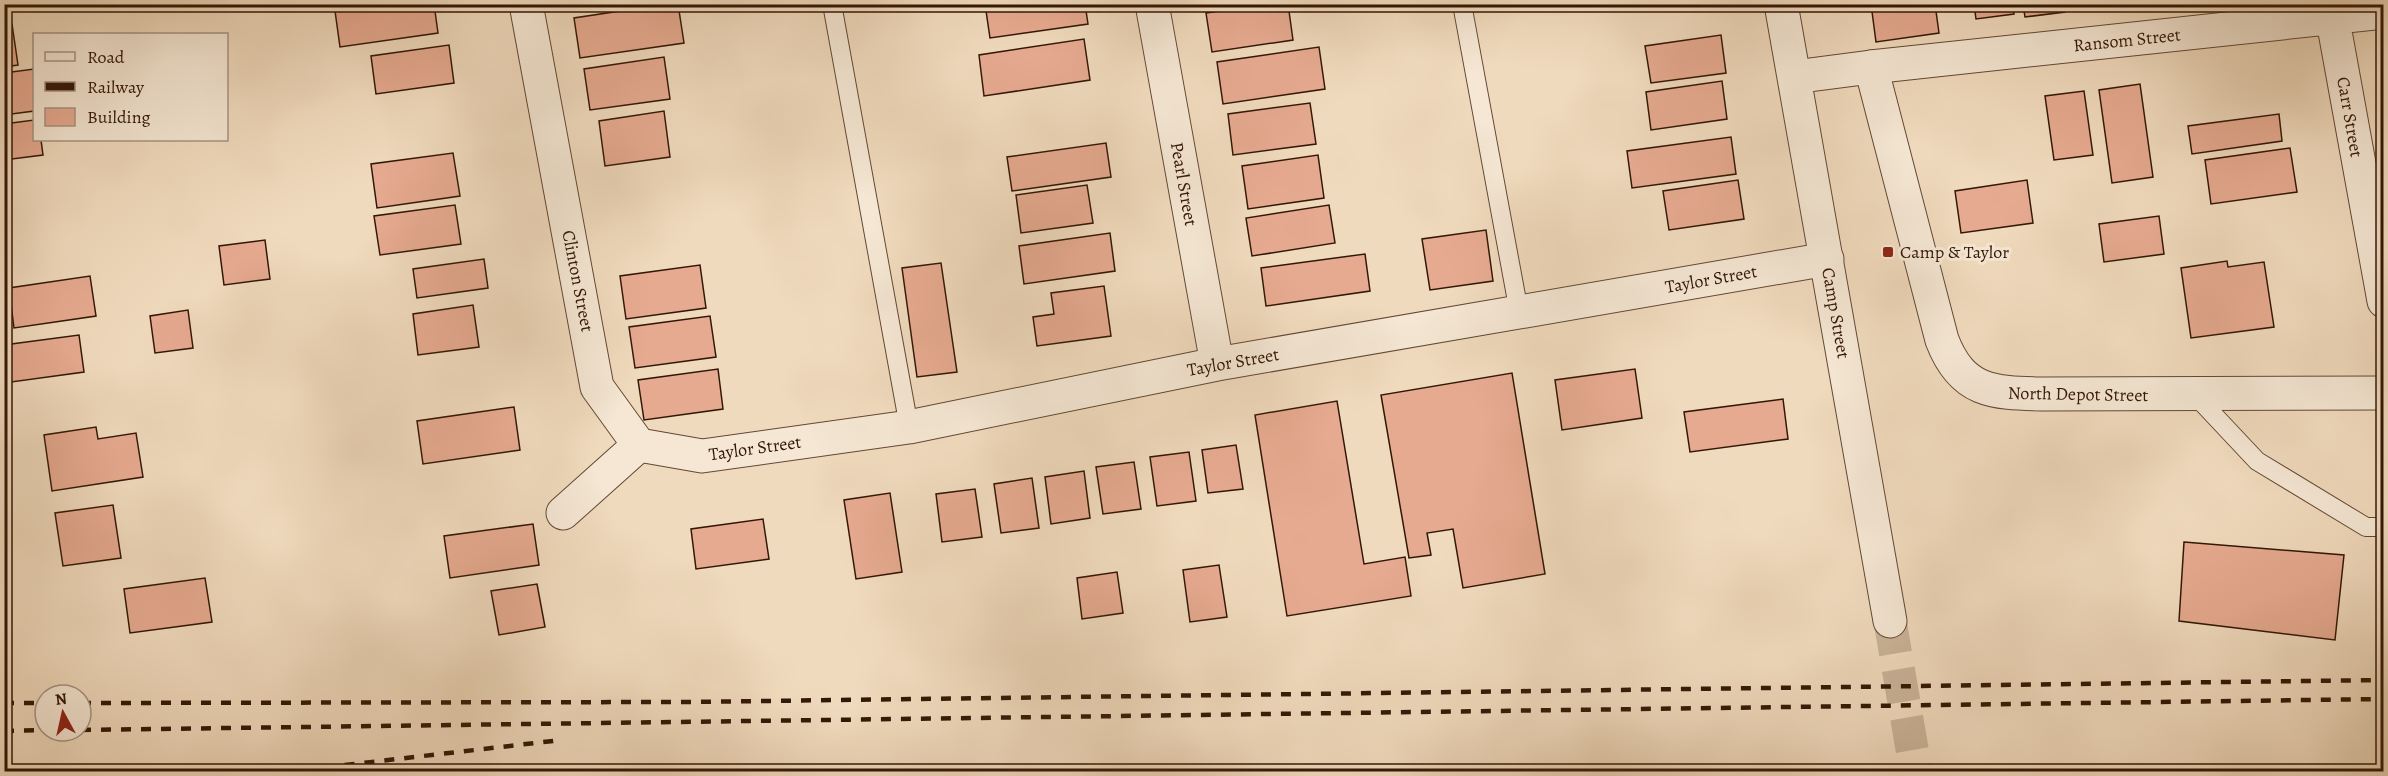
<svg xmlns="http://www.w3.org/2000/svg" width="2388" height="776" viewBox="0 0 2388 776" font-family="Alegreya,serif">
  <rect width="100%" height="100%" fill="#f0dabd"/>
  <filter id="stains"><feTurbulence type="fractalNoise" baseFrequency=".00333" numOctaves="4"/><feColorMatrix values="0 0 0 0 .2 0 0 0 0 .09 0 0 0 0 .02 0 0 0 .5 -.17"/></filter>
  <radialGradient id="worn" r=".72"><stop offset=".6" stop-color="#630" stop-opacity="0"/><stop offset="1" stop-color="#630" stop-opacity=".3"/></radialGradient>
  <!-- building -->
  <path fill="#e6aa90" stroke="#331706" stroke-width="1.5" d="M382,4H434L438,33L340,47L335,11Z
    M667,4H678L684,43L580,58L574,18Z
    M985,4H1085L1088,24L990,38Z
    M1268,4H1288L1293,40L1212,52L1206,13Z
    M1871,4H1935L1939,33L1876,42Z
    M1974,4H2013L2014,14L1976,19Z
    M2023,4H2064L2065,12L2025,17Z
    M2076,4H2119V5L2077,11Z
    M12,24L18,65L4,67V25Z
    M1721,35L1726,73L1651,83L1645,46Z
    M1084,39L1090,80L984,96L979,55Z
    M449,45L454,83L376,94L371,56Z
    M1319,47L1325,89L1223,104L1217,62Z
    M664,57L670,99L590,110L584,69Z
    M34,69V111L4,115V73Z
    M1722,81L1727,119L1651,130L1646,92Z
    M2140,84L2153,177L2112,183L2099,90Z
    M2084,91L2093,155L2054,160L2045,96Z
    M1310,103L1316,144L1233,155L1228,114Z
    M664,111L670,157L605,166L599,121Z
    M2279,114L2282,141L2192,154L2188,126Z
    M34,120V140H41L43,155L4,160V124Z
    M1731,137L1736,174L1632,188L1627,151Z
    M1106,143L1111,177L1012,191L1007,157Z
    M2290,148L2297,192L2211,204L2205,160Z
    M453,153L460,196L377,208L371,164Z
    M1318,155L1324,198L1248,209L1242,166Z
    M1738,180L1744,219L1669,230L1663,191Z
    M2027,180L2033,223L1961,233L1955,191Z
    M1087,185L1093,223L1021,233L1016,195Z
    M455,205L461,244L380,255L374,216Z
    M1329,205L1335,243L1252,256L1246,218Z
    M2159,216L2164,254L2104,262L2099,224Z
    M1486,230L1493,281L1430,290L1422,239Z
    M1110,233L1115,271L1024,284L1019,246Z
    M265,240L270,279L224,285L219,246Z
    M1365,254L1370,291L1266,306L1261,268Z
    M484,259L488,288L417,298L413,269Z
    M2227,261L2228,267L2264,262L2274,327L2191,338L2181,268Z
    M941,263L957,372L917,377L902,268Z
    M700,265L706,308L626,319L620,276Z
    M90,276L96,316L14,328L9,288Z
    M1104,286L1111,336L1037,346L1033,317L1054,314L1051,293Z
    M473,305L479,347L418,355L413,314Z
    M188,310L193,348L155,353L150,316Z
    M710,316L716,357L635,368L629,327Z
    M79,335L84,372L4,383V345Z
    M718,369L723,409L644,420L638,380Z
    M1635,369L1642,418L1562,430L1555,380Z
    M1512,373L1545,574L1463,588L1453,529L1427,533L1431,555L1409,558L1381,395Z
    M1783,399L1788,439L1690,452L1684,412Z
    M1337,401L1364,564L1405,557L1411,596L1287,616L1255,415Z
    M514,407L520,450L423,464L417,421Z
    M96,427L98,439L136,433L143,477L52,491L44,435Z
    M1236,445L1243,489L1208,493L1202,450Z
    M1189,452L1196,501L1157,506L1150,457Z
    M1134,462L1141,509L1103,514L1096,467Z
    M1084,471L1090,518L1051,524L1045,477Z
    M1032,478L1039,528L1001,533L994,484Z
    M975,489L982,537L942,542L936,494Z
    M890,493L902,572L856,579L844,500Z
    M113,505L121,558L63,566L55,513Z
    M763,519L769,559L696,569L691,529Z
    M533,524L539,565L450,578L444,536Z
    M2184,542L2344,555L2335,640L2179,621Z
    M1219,565L1227,617L1190,622L1183,570Z
    M1117,572L1123,613L1082,619L1077,578Z
    M205,578L212,622L130,633L124,589Z
    M537,584L545,627L499,635L491,591Z"/>
  <g fill="none" stroke-linecap="round" stroke-linejoin="round">
    <!-- tertiary-tunnel -->
    <path stroke="#cab398" stroke-width="33" stroke-dasharray="33 16" stroke-linecap="butt" d="M1890,621L1916,772"/>
    <defs>
      <path id="service" d="M832,4L909,427
        M1462,4L1519,312
        M2195,395L2257,461L2366,527H2384"/>
      <path id="minor" d="M526,4L597,387L639,445
        M1152,4L1217,364
        M2330,4L2384,301
        M1871,67L2384,12
        M639,445L702,456L909,427L1217,364L1827,259
        M563,513L639,445"/>
      <path id="tertiary" d="M1781,4L1890,621
        M1794,77L1871,67L1942,340C1962,392 1992,393 2042,394L2384,393"/>
    </defs>
    <!-- service casing -->
    <use href="#service" stroke="#624834" stroke-width="20"/>
    <!-- minor casing -->
    <use href="#minor" stroke="#624834" stroke-width="35"/>
    <!-- tertiary casing -->
    <use href="#tertiary" stroke="#624834" stroke-width="35"/>
    <!-- service -->
    <use href="#service" stroke="#f5e7d4" stroke-width="18"/>
    <!-- minor -->
    <use href="#minor" stroke="#f5e7d4" stroke-width="33"/>
    <!-- tertiary -->
    <use href="#tertiary" stroke="#f5e7d4" stroke-width="33"/>
    <!-- rail -->
    <path stroke="#331706" stroke-width="4.5" stroke-dasharray="10 10" stroke-linecap="butt" d="M4,703H45
      M81,703L685,702L2384,680
      M81,730L2384,699
      M4,731L45,730
      M285,772L561,740"/>
  </g>
  <!-- markers -->
  <rect fill="#8f2418" stroke="#f5e7d4" stroke-width="2" x="1882" y="246" width="12" height="12" rx="3"/>
  <g text-anchor="middle" stroke-width="6" stroke-linejoin="round" paint-order="stroke">
    <!-- street labels -->
    <g font-size="18" fill="#331706" stroke="#f5e7d4">
      <text transform="translate(2127 40) rotate(-6)" y="6">Ransom Street</text>
      <text transform="translate(2350 117) rotate(80)" y="6">Carr Street</text>
      <text transform="translate(1184 184) rotate(80)" y="6">Pearl Street</text>
      <text transform="translate(1711 279) rotate(-10)" y="6">Taylor Street</text>
      <text transform="translate(578 281) rotate(79)" y="6">Clinton Street</text>
      <text transform="translate(1836 313) rotate(80)" y="6">Camp Street</text>
      <text transform="translate(1233 362) rotate(-10)" y="6">Taylor Street</text>
      <text transform="translate(2078 394) rotate(1)" y="6">North Depot Street</text>
      <text transform="translate(755 448) rotate(-8)" y="6">Taylor Street</text>
    </g>
    <!-- poi labels -->
    <g font-size="18" fill="#331706" stroke="#f5e7d4" text-anchor="start">
      <text x="1900" y="258">Camp &amp; Taylor</text>
    </g>
  </g>
  <!-- margin -->
  <rect width="2388" height="776" fill="none" stroke="#f0dabd" stroke-width="24"/>
  <rect x="6" y="6" width="2376" height="764" fill="none" stroke="#331706" stroke-width="3"/>
  <rect x="12" y="12" width="2364" height="752" fill="none" stroke="#331706" stroke-width="1.5"/>
  <!-- legend -->
  <rect x="33" y="33" width="195" height="108" fill="#f5e7d4" stroke="#a79482" stroke-width="1.5"/>
  <rect x="45" y="52" width="30" height="9" fill="#f5e7d4" stroke="#a79482" stroke-width="1.5"/>
  <text x="87" y="63" font-size="18" fill="#331706">Road</text>
  <rect x="45" y="82" width="30" height="9" fill="#331706" stroke="#a79482" stroke-width="1.5"/>
  <text x="87" y="93" font-size="18" fill="#331706">Railway</text>
  <rect x="45" y="108" width="30" height="18" fill="#e6aa90" stroke="#a79482" stroke-width="1.5"/>
  <text x="87" y="123" font-size="18" fill="#331706">Building</text>
  <!-- north arrow -->
  <g transform="translate(63 713) rotate(352)"><circle r="28" fill="#f5e7d4" stroke="#a79482" stroke-width="1.5"/>
  <path d="M0-4.5L10 22L0 15L-10 22Z" fill="#8f2418"/>
  <text y="-9" font-size="16" font-weight="bold" text-anchor="middle" fill="#331706">N</text>
  </g>
  <rect width="100%" height="100%" filter="url(#stains)"/>
  <rect width="100%" height="100%" fill="url(#worn)"/>
</svg>
